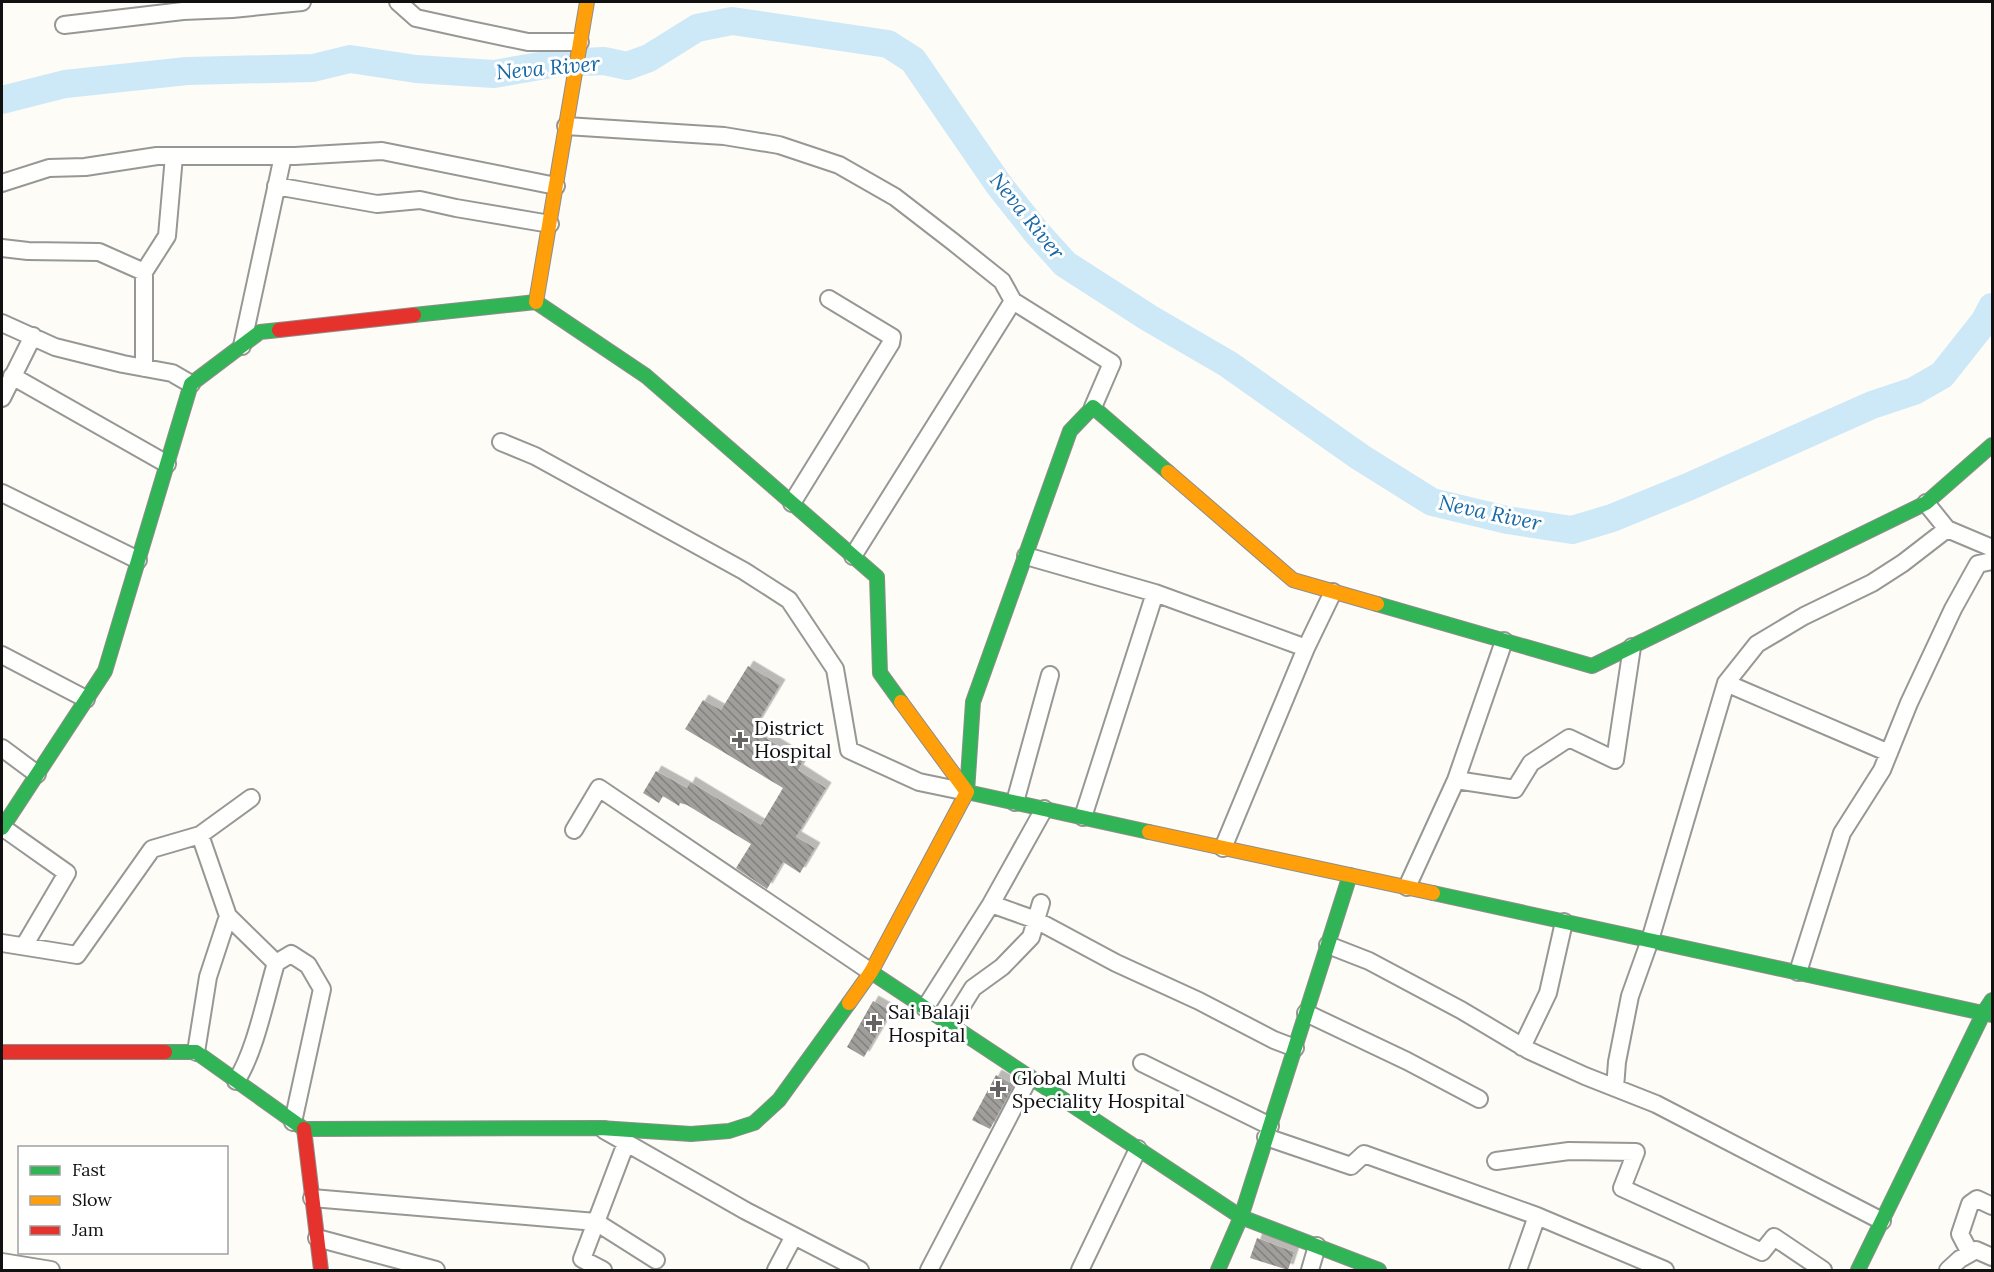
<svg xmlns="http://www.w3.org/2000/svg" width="1994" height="1272" viewBox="0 0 1994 1272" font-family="Lora,serif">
  <defs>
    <pattern id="building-back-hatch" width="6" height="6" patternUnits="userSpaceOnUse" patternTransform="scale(1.5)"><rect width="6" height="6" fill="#a19f9c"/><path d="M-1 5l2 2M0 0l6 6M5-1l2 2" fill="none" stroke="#82807e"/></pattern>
    <filter id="shadow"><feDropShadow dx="5.5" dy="-5.5" stdDeviation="0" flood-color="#0004"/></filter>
  </defs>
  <rect width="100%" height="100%" fill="#fdfcf7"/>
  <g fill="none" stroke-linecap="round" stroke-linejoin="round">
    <!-- river -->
    <path stroke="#cde8f7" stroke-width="28" d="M2,100L65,84L187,71L313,68L350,59L416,69L494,74L557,63L604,61L627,66L649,58L697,28L732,21L888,44L913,60L999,185L1037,233L1065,264L1149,318L1228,364L1360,457L1432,502L1507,520L1572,530L1612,518L1688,487L1872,405L1914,391L1942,375L1984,322L1992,307"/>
  </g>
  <!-- building -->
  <path fill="url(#building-back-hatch)" filter="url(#shadow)" d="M748,666L780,685L753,730L803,761L798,770L826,788L796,837L815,848L800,873L783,862L767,889L736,868L751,844L687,805L680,803L679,806L663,796L659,803L643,793L656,771L687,788L690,782L761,825L783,788L685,729L703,700L721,710Z
    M873,1001L891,1011L864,1057L847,1047Z
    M996,1075L1014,1085L990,1129L972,1120Z
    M1257,1238L1294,1252L1288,1270L1250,1258Z"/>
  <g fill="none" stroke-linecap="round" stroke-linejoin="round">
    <defs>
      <path id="street" d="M398,2L416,18L466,29L528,42H580
        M64,25L183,11L232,9L302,2
        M566,126L724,136L779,145L839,165L895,197L952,241L1002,281L1013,301L853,556
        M2,183L49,168L85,167L157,156H295L382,151L556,186
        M276,186L377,204L420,200L456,208L550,224
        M2,248L28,251L99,252L144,272L167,236L174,156
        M1013,301L1112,363L1093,407
        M2,323L55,347L123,364L172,373L191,384
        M242,346L283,156
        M144,368V272
        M12,376L167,464
        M2,398L33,336
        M501,442L535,456L744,571L789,600L835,669L849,750L919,782L967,792
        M2,493L138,560
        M792,503L891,343L892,337L829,299
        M1947,529L1992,548
        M1026,556L1155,593L1083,817
        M1155,593L1306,648L1333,592
        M2,655L86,699
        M2,748L37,774
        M1889,753L1726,683L1757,644L1804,616L1872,583L1903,563L1947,529L1926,503
        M1456,780L1515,789L1531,763L1569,738L1615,760L1632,647
        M1015,802L1050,675
        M2,827L67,873L24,946
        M574,830L599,788L871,972
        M1223,848L1306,648
        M1407,887L1456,780L1504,641
        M991,904L1036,920L1116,963L1199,1001L1274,1040L1295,1048
        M228,916L276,963C266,996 255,1053 236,1081
        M2,943L77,955L152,849L200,835L251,798
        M1328,945L1369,961L1461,1010L1528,1050L1585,1076L1656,1104L1882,1221
        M276,963L291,954L308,965L322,989L293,1122
        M1798,972L1842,833L1882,770L1909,703L1953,609L1978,564L1992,561
        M925,1008L991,904L1044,809
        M1306,1013L1407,1061L1479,1099
        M950,1025L973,988L1002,967L1031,937L1041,903
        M1522,1047L1548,993L1564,922
        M196,1052L208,977L228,916L200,835
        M1142,1063L1270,1126
        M1615,1088L1617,1062L1630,996L1650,940L1726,683
        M604,1130L746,1211L860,1270
        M1266,1137L1351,1166L1364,1154L1537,1216L1665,1270
        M1496,1161L1569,1151L1636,1152L1622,1188L1762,1252L1774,1237L1823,1270
        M312,1198L596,1222L656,1260
        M317,1238L436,1270
        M1970,1253L1960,1234L1970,1204L1977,1199L1992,1206
        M2,1262L51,1270
        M603,1270L582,1259L626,1143
        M776,1270L794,1236
        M929,1270L1029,1078
        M1080,1270L1138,1149
        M1310,1270L1317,1246
        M1518,1270L1537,1216
        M1948,1270L1960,1259L1976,1250L1992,1257"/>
      <path id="fast" d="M414,315L536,302L646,376L877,577L880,673L901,702
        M1377,604L1592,666L1926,503L1992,445
        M2,828L105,671L191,384L260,332L279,330
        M1149,832L967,792L973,702L1070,431L1093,407L1168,472
        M1433,893L1992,1015
        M871,972L1241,1217L1379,1270
        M165,1052H196L304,1129L600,1128L691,1134L729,1131L754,1123L779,1100L849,1003
        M1218,1270L1241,1217L1350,875
        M1858,1270L1984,1012L1992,1000"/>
      <path id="slow" d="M536,302L587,2
        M1168,472L1293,580L1377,604
        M1149,832L1433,893
        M849,1003L871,972L967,792L901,702"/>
      <path id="jam" d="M279,330L414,315
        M2,1052H165
        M304,1129L321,1270"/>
    </defs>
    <!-- street casing -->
    <use href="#street" stroke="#979795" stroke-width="20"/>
    <!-- fast casing -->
    <use href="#fast" stroke="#8e8d8b" stroke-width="16"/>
    <!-- slow casing -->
    <use href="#slow" stroke="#8e8d8b" stroke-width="16"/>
    <!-- jam casing -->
    <use href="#jam" stroke="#8e8d8b" stroke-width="16"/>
    <!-- street -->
    <use href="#street" stroke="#fffffe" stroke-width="16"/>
    <!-- fast -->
    <use href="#fast" stroke="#30b455" stroke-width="14"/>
    <!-- slow -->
    <use href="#slow" stroke="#ff9f0a" stroke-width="14"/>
    <!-- jam -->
    <use href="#jam" stroke="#e5322d" stroke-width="14"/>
  </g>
  <!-- markers -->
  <g fill="#646362" stroke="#fff" stroke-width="2">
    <path d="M737 731h6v6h6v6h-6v6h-6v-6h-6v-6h6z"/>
    <path d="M871 1014h6v6h6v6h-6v6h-6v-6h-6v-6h6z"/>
    <path d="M995 1080h6v6h6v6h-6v6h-6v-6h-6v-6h6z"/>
  </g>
  <g text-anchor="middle" stroke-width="6" stroke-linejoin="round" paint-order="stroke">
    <!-- poi labels -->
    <g font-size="20" fill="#111" stroke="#fff" text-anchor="start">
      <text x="754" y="735">District<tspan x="754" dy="23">Hospital</tspan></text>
      <text x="888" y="1019">Sai Balaji<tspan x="888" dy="23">Hospital</tspan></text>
      <text x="1012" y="1085">Global Multi<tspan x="1012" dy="23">Speciality Hospital</tspan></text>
    </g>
    <!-- water labels -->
    <g font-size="21" font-style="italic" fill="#1768a6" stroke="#fff">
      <text transform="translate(548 68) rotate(-5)" y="7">Neva River</text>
      <text transform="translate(1027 216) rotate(51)" y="7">Neva River</text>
      <text transform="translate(1490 513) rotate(12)" y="7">Neva River</text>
    </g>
  </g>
  <!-- border -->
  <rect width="1994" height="1272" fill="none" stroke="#111111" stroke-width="6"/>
  <!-- legend -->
  <rect x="18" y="1146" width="210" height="108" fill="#ffffff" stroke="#a0a0a0" stroke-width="1.5"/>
  <rect x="30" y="1166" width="30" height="9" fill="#30b455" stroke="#a0a0a0" stroke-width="1.5"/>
  <text x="72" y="1176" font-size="18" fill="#111111">Fast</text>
  <rect x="30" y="1196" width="30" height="9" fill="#ff9f0a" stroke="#a0a0a0" stroke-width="1.5"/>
  <text x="72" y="1206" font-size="18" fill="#111111">Slow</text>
  <rect x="30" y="1226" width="30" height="9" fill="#e5322d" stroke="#a0a0a0" stroke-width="1.5"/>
  <text x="72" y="1236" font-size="18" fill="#111111">Jam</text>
</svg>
